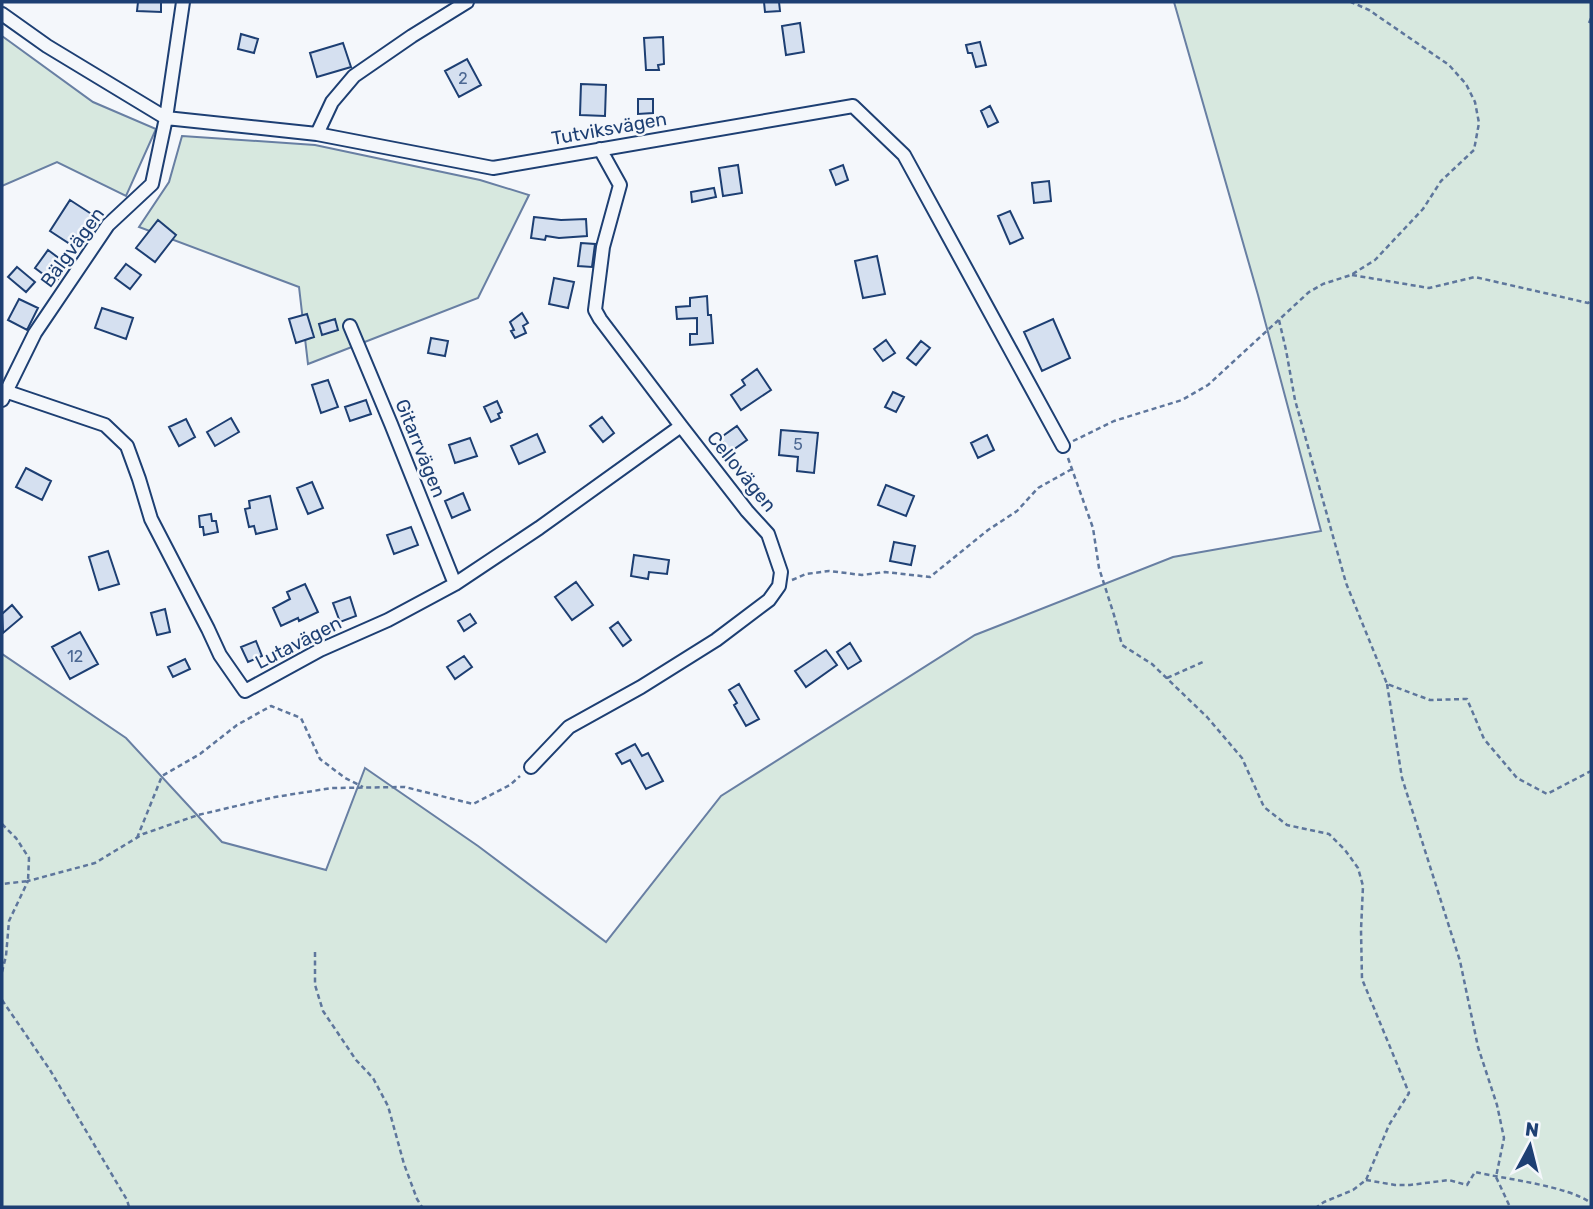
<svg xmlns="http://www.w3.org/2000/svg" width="1593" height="1209" viewBox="0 0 1593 1209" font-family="Rubik,sans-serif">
  <rect width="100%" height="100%" fill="#f4f7fb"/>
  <!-- green -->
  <path fill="#d7e8df" stroke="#687fa3" stroke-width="2" d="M1174,2H1591V1207H2V654L126,738L222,842L326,870L365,768L478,846L606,942L721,796L975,635L1173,557L1321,531L1258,295Z
    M2,36L93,102L156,129L126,196L57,162L2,186Z
    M182,136L315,145L480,180L529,195L478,298L308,364L299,287L139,227L169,182Z"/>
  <!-- building -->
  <path fill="#d5e0f0" stroke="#1d3f73" stroke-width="2" d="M138,2H161V12L137,11Z
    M764,2H779L780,11L765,12Z
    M800,23L804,52L786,55L782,26Z
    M241,34L258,39L254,53L238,49Z
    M663,37L664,64L658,65L659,70H646L644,38Z
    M980,42L986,65L976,67L972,53H968L966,45Z
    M343,43L351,67L317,77L310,53Z
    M467,59L481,85L459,97L445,71Z
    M581,84L606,85L605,116L580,115Z
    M638,99H653V113L638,114Z
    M990,106L998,122L988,127L981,111Z
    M738,165L742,193L723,196L719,168Z
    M843,165L848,180L836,185L830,170Z
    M1049,181L1051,201L1034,203L1032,183Z
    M714,188L716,197L692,202L691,192Z
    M70,200L93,215L73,246L50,231Z
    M1010,211L1023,238L1010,244L998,216Z
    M534,217L561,220L586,219L587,236L559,238L546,236L545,240L531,238Z
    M158,220L176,235L155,262L136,248Z
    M581,243L595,244L592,267L578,266Z
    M48,250L68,265L55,283L35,268Z
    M877,256L885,294L863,298L855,261Z
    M126,264L141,275L130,289L115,278Z
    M17,267L35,282L26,292L8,277Z
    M554,278L574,282L568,308L549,304Z
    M707,296L708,315H711L713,343L690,345V334H697V318L677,319L676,307L690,306V298Z
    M19,299L38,308L27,330L8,320Z
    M102,308L133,318L126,339L95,328Z
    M522,313L528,323L523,326L526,333L515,338L511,331L514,330L510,322Z
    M307,314L314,337L296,343L289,319Z
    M335,319L338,330L322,335L319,324Z
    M1053,319L1070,358L1042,371L1024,332Z
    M431,338L448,341L445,356L428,353Z
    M886,340L895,353L883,361L874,349Z
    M921,341L930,348L916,365L907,358Z
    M757,369L771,390L741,410L731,395L745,385L742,380Z
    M328,380L338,407L321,413L312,385Z
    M893,392L904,397L896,412L885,407Z
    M366,400L371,414L350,421L345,407Z
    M497,401L502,412L498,414L500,418L491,422L484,407Z
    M602,417L614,433L603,442L590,426Z
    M231,418L239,432L215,446L207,432Z
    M186,419L195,437L179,446L169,427Z
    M737,426L747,440L730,452L720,438Z
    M781,430L818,433L814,473L797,471L798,457L779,455Z
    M537,434L545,452L519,464L511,446Z
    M987,435L994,450L978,458L971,443Z
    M470,438L477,456L455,463L449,445Z
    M26,468L51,481L42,500L16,487Z
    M312,482L323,508L308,514L297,488Z
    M886,485L914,496L906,516L878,505Z
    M463,493L470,510L452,518L445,501Z
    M270,496L277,529L256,534L254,526L249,527L245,509L250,508L249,501Z
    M211,514L212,521H216L218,532L204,535L203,527H200L199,516Z
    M411,527L418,545L394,554L387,535Z
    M894,542L915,546L911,565L890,561Z
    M108,551L119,584L99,590L89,557Z
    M634,555L669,560L667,574L649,572L648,579L631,576Z
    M576,582L593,605L572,620L555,597Z
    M305,584L318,612L299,621L298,618L281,626L273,608L290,599L287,592Z
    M350,597L356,616L340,622L333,603Z
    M12,605L22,617L3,633L2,614Z
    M165,609L170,632L157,635L151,613Z
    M470,614L476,623L464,631L458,621Z
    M618,622L631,640L623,646L610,628Z
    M80,632L98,664L70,679L52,647Z
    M256,641L262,656L248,662L241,647Z
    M850,643L861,661L848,669L837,652Z
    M826,650L837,665L806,687L795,671Z
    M464,656L472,667L455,679L447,667Z
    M185,659L190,669L173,677L168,667Z
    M739,684L759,719L746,726L734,705L737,703L729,690Z
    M635,744L642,756L648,753L663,781L646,789L630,760L622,764L616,754Z"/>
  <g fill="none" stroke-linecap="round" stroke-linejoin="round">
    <defs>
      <path id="minor" d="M2,14L47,46L166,118L317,134L493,168L853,106L904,155L1063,446
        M317,134L332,102L354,76L412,36L467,2
        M350,326L391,424L455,584
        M2,390L105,425L127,446L139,479L151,519L208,629L220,655L245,691L320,650L388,620L455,584L539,528L681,426
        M2,400L35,333L108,225L152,184L166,118L183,2
        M531,767L569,727L641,687L716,640L769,600L779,586L781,572L768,534L747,511L681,426L600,319L595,310L603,247L620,185L600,149"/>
    </defs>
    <!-- minor casing -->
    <use href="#minor" stroke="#1d3f73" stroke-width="16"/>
    <!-- path -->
    <path stroke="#5e769c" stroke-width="2.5" stroke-dasharray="5 3.5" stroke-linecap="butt" d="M1589,23L1591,18
      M1352,275L1429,288L1475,277L1588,303L1591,301
      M1279,320L1286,350L1295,400L1346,583L1387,684L1430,700L1467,699L1484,739L1517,778L1547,794L1591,771
      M1073,441L1114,421L1182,400L1208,385L1309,292L1323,284L1351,275L1375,260L1423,209L1441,181L1474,150L1479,123L1475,102L1466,84L1449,65L1369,10L1351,2
      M1068,458L1093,528L1099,568L1114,615L1122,645L1152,664L1207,717L1242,758L1264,807L1287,825L1329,834L1345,850L1358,868L1363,886L1361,930L1362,979L1409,1093L1389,1125L1366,1180L1353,1190L1324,1202L1317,1207
      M792,580L806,574L829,571L862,575L885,572L930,577L988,530L1017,511L1038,488L1072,469
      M1167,678L1205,661
      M1387,684L1402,778L1460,961L1478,1047L1497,1105L1504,1138L1496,1177L1510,1207
      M2,824L16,838L29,858L28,881L2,884
      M137,838L162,776L200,754L237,725L271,706L301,718L320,759L345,778L363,787
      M315,952V985L323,1011L356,1060L373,1078L388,1106L404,1164L417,1199L422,1207
      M2,972L6,956L9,921L28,881L95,863L143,834L198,815L275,797L332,788L405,787L473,804L510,785L520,776
      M2,1000L50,1070L127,1200L129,1207
      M1366,1180L1395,1185H1410L1449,1180L1467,1185L1475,1172C1505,1179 1568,1186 1591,1203"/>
    <!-- minor -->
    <use href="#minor" stroke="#f4f7fb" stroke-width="12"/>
  </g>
  <g text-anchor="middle" stroke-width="5" stroke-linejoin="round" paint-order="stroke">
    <!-- number labels -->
    <g font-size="16" fill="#4b6792">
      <text x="463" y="84">2</text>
      <text x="798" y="450">5</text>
      <text x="75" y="662">12</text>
    </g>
    <!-- street labels -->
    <g font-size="19" fill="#1d3f73" stroke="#f4f7fb">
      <text transform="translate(609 128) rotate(-10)" y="7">Tutviksvägen</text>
      <text transform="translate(72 247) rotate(-54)" y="7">Bälgvägen</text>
      <text transform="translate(421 448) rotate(68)" y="7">Gitarrvägen</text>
      <text transform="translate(742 471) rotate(51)" y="7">Cellovägen</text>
      <text transform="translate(298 642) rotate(-27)" y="7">Lutavägen</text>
    </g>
  </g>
  <!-- border -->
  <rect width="1593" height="1209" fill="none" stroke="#1d3f73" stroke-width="7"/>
  <!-- north arrow -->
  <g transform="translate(1530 1146) rotate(7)" stroke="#f4f7fb" stroke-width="5" paint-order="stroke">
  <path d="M0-5L12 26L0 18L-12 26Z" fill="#1d3f73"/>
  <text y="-10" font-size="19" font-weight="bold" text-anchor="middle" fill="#1d3f73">N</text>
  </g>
</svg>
